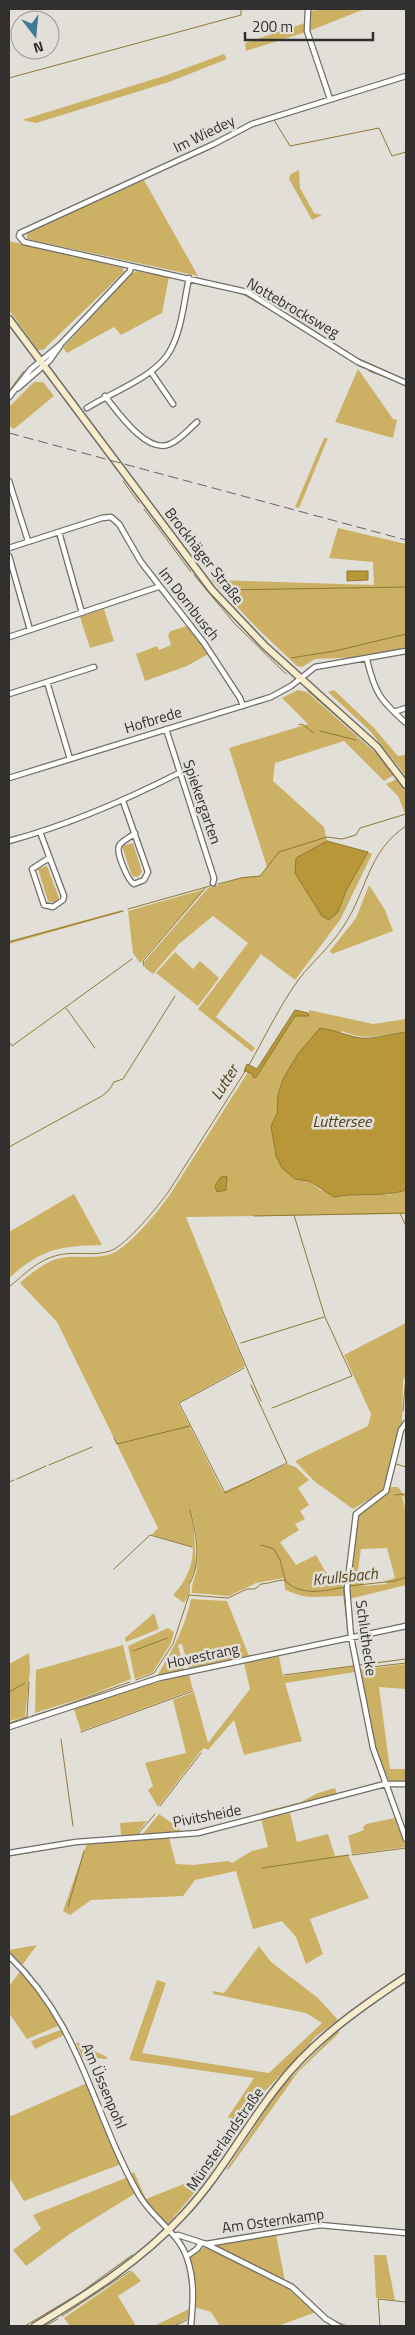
<svg xmlns="http://www.w3.org/2000/svg" width="415" height="2335" viewBox="0 0 415 2335" font-family="'Titillium Web',sans-serif">
  <rect width="100%" height="100%" fill="#e2dfd9"/>
  <!-- green -->
  <path fill="#ccb164" fill-rule="evenodd" d="M322,9H365L309,31L246,51L245,43L305,23L306,12Z
    M224,54L227,59L169,82L36,123L22,120L167,75Z
    M299,170L300,188L314,213L322,215L312,220L289,179L291,174Z
    M144,180L198,276L27,239V233Z
    M9,241L123,268L124,272L43,350H38L9,310Z
    M137,271L169,277L162,313L121,335L114,327L67,353L63,348L131,274Z
    M358,369L393,419L397,420L393,438L335,422Z
    M34,382H43L54,396L14,429L9,426V407Z
    M324,438H328L299,508L295,507Z
    M338,528L406,544V648L366,657L315,659L302,667L297,666L256,627L212,580L374,585L373,562L329,558Z
    M104,609L114,641L90,648L80,617Z
    M187,626L208,654L187,666L145,681L136,654L157,646L159,650L171,645L168,635L171,631Z
    M298,690L307,692L377,754L394,775L384,781L344,741L275,763L273,781L324,827L327,841L296,858L338,912L346,891L368,852L372,854L340,920L295,980L261,954L216,1017L255,1048L252,1052L198,1009L248,943L213,916L179,944L153,974L145,968L144,962L208,888L243,877L260,876L267,867L229,748L308,724L282,698Z
    M334,690L373,727L398,756L406,755V776L370,731L328,692Z
    M397,779L406,792V816L398,796L386,784Z
    M133,843L142,872L138,877L132,876L122,846Z
    M47,866L59,898L55,903L48,901L38,869Z
    M369,885L385,910L393,931L332,954L330,951L356,918Z
    M205,889L140,963L133,953L128,911Z
    M122,910V912L9,944V941Z
    M175,952L193,969L200,961L219,978L198,1006L156,973Z
    M309,1010L373,1024L406,1019V1032C383,1036 364,1041 342,1031L278,1095L277,1114L272,1127L274,1148L276,1156L295,1179L309,1181L320,1190L346,1195H389L406,1190V1214L186,1217L223,1309L221,1310L245,1366L178,1403L223,1492L287,1464L296,1467L309,1480L298,1488L309,1505L300,1511L305,1519L295,1524L299,1530L280,1542L296,1565L316,1555L325,1571L342,1585L343,1596L314,1597L302,1596L285,1590L284,1578L256,1583L229,1596L192,1593C191,1582 197,1576 197,1565C199,1547 196,1526 190,1509L194,1529L196,1567L190,1582V1593L184,1603L173,1595C186,1582 193,1566 193,1547L152,1535L158,1528L57,1322L20,1283C34,1271 48,1259 67,1257C81,1256 99,1259 113,1253C131,1245 160,1209 171,1193L248,1072L257,1076L295,1016H309Z
    M74,1194L102,1245C60,1246 41,1249 9,1278V1232Z
    M406,1323V1374L403,1382L402,1423L398,1430L387,1483L385,1490L353,1509L314,1481L295,1461L368,1426L371,1414L344,1355Z
    M390,1487H398L404,1495H406V1504L404,1496H402L406,1512V1585L349,1599L357,1515L383,1496ZM387,1548L395,1578L385,1581L387,1584L363,1586V1583H356L361,1549Z
    M191,1599L227,1601L249,1656L189,1669L182,1644L178,1645L184,1670L157,1676C172,1651 185,1628 191,1599Z
    M154,1613L159,1629L126,1642L125,1638Z
    M168,1628L174,1632L171,1643L153,1672L135,1679L128,1646Z
    M123,1645L131,1679L82,1698L35,1713L36,1670Z
    M29,1653L30,1670L25,1717L9,1721V1664Z
    M279,1656L283,1676L354,1666L355,1672L285,1683L302,1741L244,1755L234,1720L208,1750L204,1748L200,1752L158,1807L148,1790L153,1786L145,1763L186,1753L173,1700L194,1692L208,1743L250,1689L244,1663Z
    M406,1664V1689L379,1687L390,1769H406V1782L387,1783L374,1748L358,1670Z
    M189,1674L193,1690L81,1731L74,1709L136,1688Z
    M335,1788L337,1795L262,1816V1812L301,1802L318,1793Z
    M290,1813L297,1842L328,1834L335,1856L348,1855L369,1898L310,1919L323,1954L306,1964L296,1937L282,1921L253,1929L236,1871L195,1880L183,1896L91,1900L70,1915L63,1911L87,1843L169,1838L176,1864L193,1865L228,1861L232,1863L252,1851L268,1847L261,1819Z
    M159,1814L180,1829L178,1834L141,1836Z
    M395,1818L406,1847L352,1854L348,1836L364,1830L363,1827L366,1824Z
    M147,1821L136,1835L121,1836L120,1823Z
    M37,1945L23,1964H20L9,1953V1950Z
    M259,1946L271,1962L318,1998L338,2020L315,2037L305,2050L266,2090L207,2178L167,2225L142,2198L131,2174L134,2172L146,2199L204,2176L237,2127L228,2117L254,2078L129,2060L157,1980L166,1983L142,2053L269,2073L322,2023L306,2013L213,1994V1991L224,1993Z
    M21,1970L39,1991L59,2024L58,2026L27,2039L9,2013V1986Z
    M63,2029L66,2034L35,2049L31,2041Z
    M338,2030L339,2033L298,2072L229,2169L226,2170L280,2088Z
    M76,2042L107,2057V2059L82,2057Z
    M87,2083L121,2164L24,2201L9,2177V2117Z
    M128,2177L136,2193L71,2233L26,2266L13,2250L41,2229L33,2215Z
    M276,2234L285,2281L212,2245Z
    M204,2247L283,2284L298,2294L316,2312L278,2326H220L211,2312L194,2307L195,2289L189,2257Z
    M374,2255H386L395,2300L376,2298Z
    M132,2271L141,2281L118,2296L136,2326H70L64,2318Z
    M191,2308L190,2317L173,2326H154Z"/>
  <!-- water -->
  <path fill="#b89738" stroke="#907835" d="M347,571H368V580L347,581Z
    M327,841L368,852L346,891L338,912L329,920L322,916L295,873L296,858Z
    M295,1010L308,1013L309,1016H295L257,1076L254,1078L251,1073L244,1071L247,1064L257,1069Z
    M320,1028C333,1030 343,1034 355,1037C371,1041 391,1034 406,1032V1190C383,1198 358,1192 334,1197L309,1181L295,1179L282,1168L276,1156L271,1126L277,1114L278,1095L283,1079L298,1054Z
    M224,1176L227,1177L226,1190L217,1192L215,1186L220,1178Z"/>
  <g fill="none" stroke-linecap="round" stroke-linejoin="round">
    <!-- stream -->
    <path stroke="#907835" stroke-width="1" d="M9,78L241,15V9
      M274,120L290,146L379,128L392,156L406,152
      M243,131L256,125
      M215,146L240,133
      M133,179L208,144
      M23,229L70,208
      M31,230L175,164
      M241,293L279,315
      M288,314L357,358L406,380
      M286,320L363,368
      M369,371L399,382
      M9,391L24,371
      M123,481L139,503
      M144,509L191,572
      M194,575L235,624L286,674
      M224,590L406,587
      M291,658L335,651L406,634
      M308,691L360,737
      M299,725L302,724L314,733
      M320,731L356,740
      M218,884L241,878L260,876L279,852L327,837L342,839L356,835L360,828L406,814
      M214,885H215
      M128,909L210,886
      M9,942L123,911
      M144,966L143,961L206,887
      M66,1008L95,1048
      M9,1042L12,1046L132,959
      M249,1065C265,1037 280,1005 299,979C313,961 331,946 343,927C368,890 367,852 406,826
      M9,1147L102,1096L109,1090L114,1082L123,1079L175,996
      M400,1213L406,1226
      M254,1216L406,1213
      M9,1287C26,1273 41,1257 64,1254C80,1252 95,1256 110,1251C126,1246 159,1205 169,1191L246,1070
      M222,1310L261,1401
      M241,1343L324,1317
      M244,1368L179,1403L225,1493L287,1463L251,1385
      M272,1408L352,1376L325,1317L294,1215
      M403,1411L406,1375
      M114,1438L117,1444L190,1426
      M396,1464L406,1467
      M49,1465L92,1447
      M17,1479L46,1466
      M9,1482L14,1480
      M395,1495L406,1494
      M190,1510C196,1533 202,1561 190,1583
      M261,1545L274,1549L280,1560L286,1582
      M114,1569L150,1535L192,1547
      M349,1586L395,1581L406,1577
      M343,1587L347,1623
      M347,1626L348,1633
      M133,1651L167,1638
      M359,1665L406,1659
      M363,1668L406,1663
      M284,1675L353,1666
      M136,1680L154,1673L173,1644L189,1595L228,1598L247,1589H255L261,1584C269,1584 276,1580 284,1580C302,1597 323,1591 345,1587
      M9,1692L25,1683
      M32,1716C66,1706 97,1693 130,1682
      M27,1718L29,1682
      M9,1723L27,1717
      M81,1732L193,1691
      M61,1739L73,1826
      M160,1806L201,1753
      M137,1835L155,1814
      M352,1855L406,1848
      M9,1856L77,1844
      M262,1868L349,1855
      M68,1907L84,1851
      M318,2308L329,2318
      M62,2316L130,2271
      M334,2321L347,2326
      M25,2326L80,2293L132,2255
      M45,2326L58,2319
      M174,2326L189,2319
      M380,2326L378,2299L406,2302"/>
    <defs>
      <path id="street" d="M308,9L307,31L330,99
        M406,76L252,124L214,144L20,233L19,236L24,242L247,292L358,362L406,383
        M151,372L173,404
        M18,388L50,360L60,346
        M105,396C117,411 147,455 170,444C180,440 189,429 197,422
        M9,397L31,369L60,345L130,271L131,266
        M87,408C112,392 158,376 171,349C182,328 184,301 189,278
        M9,481L28,541
        M59,532L82,613
        M9,548L102,518L111,517L119,524L141,562L204,643L240,698L243,706
        M9,556L30,630
        M9,637L158,587
        M367,660C375,693 380,700 406,723
        M47,682L70,759
        M9,694L94,667
        M394,712L406,708
        M166,729L214,878L213,883
        M9,778L271,697L291,686L315,667L406,651
        M123,801L148,872L144,880L134,884C128,881 116,853 119,846C121,841 131,837 135,833
        M40,832L64,896L63,900L53,907L44,905L32,869L49,858
        M9,841C68,825 124,801 179,773
        M406,1423L401,1430L386,1491L356,1514L347,1588L351,1637L373,1748L406,1839
        M9,1727L159,1678L406,1626
        M9,1853L76,1842L198,1833L385,1784H406
        M9,1956C83,2027 91,2111 139,2195C152,2218 179,2233 187,2258C195,2281 193,2303 191,2326
        M174,2236L178,2235L206,2244L320,2225L406,2233
        M206,2244L292,2287L326,2319L338,2326
        M187,2256L197,2249L201,2243"/>
      <path id="secondary" d="M9,319L212,590L265,646L377,747L406,785
        M35,2326C88,2294 141,2261 183,2215C220,2176 244,2129 277,2087C311,2042 359,2008 406,1977"/>
    </defs>
    <!-- street casing -->
    <use href="#street" stroke="#6f6d67" stroke-width="7"/>
    <!-- secondary casing -->
    <use href="#secondary" stroke="#6f6d67" stroke-width="9"/>
    <!-- street -->
    <use href="#street" stroke="#fff" stroke-width="4.5"/>
    <!-- secondary -->
    <use href="#secondary" stroke="#f7eccc" stroke-width="6"/>
    <!-- rail -->
    <path stroke="#676562" stroke-width="1" stroke-dasharray="10 5" stroke-linecap="butt" d="M9,433L406,540"/>
  </g>
  <g text-anchor="middle" stroke-width="5" stroke-linejoin="round" paint-order="stroke">
    <!-- street labels -->
    <g font-size="15" fill="#31302e" stroke="#e2dfd9">
      <text transform="translate(204 134) rotate(-26)" y="5">Im Wiedey</text>
      <text transform="translate(293 308) rotate(30)" y="5">Nottebrocksweg</text>
      <text transform="translate(204 556) rotate(52)" y="5">Brockhäger Straße</text>
      <text transform="translate(189 604) rotate(52)" y="5">Im Dornbusch</text>
      <text transform="translate(153 720) rotate(-17)" y="5">Hofbrede</text>
      <text transform="translate(202 802) rotate(71)" y="5">Spiekergarten</text>
      <text transform="translate(366 1638) rotate(82)" y="5">Schluthecke</text>
      <text transform="translate(203 1656) rotate(-12)" y="5">Hovestrang</text>
      <text transform="translate(207 1816) rotate(-11)" y="5">Pivitsheide</text>
      <text transform="translate(104 2086) rotate(67)" y="5">Am Üssenpohl</text>
      <text transform="translate(225 2139) rotate(-55)" y="5">Münsterlandstraße</text>
      <text transform="translate(273 2221) rotate(-8)" y="5">Am Osternkamp</text>
    </g>
    <!-- water labels -->
    <g font-size="16" font-style="italic" fill="#4f411a" stroke="#e2dfd9">
      <text transform="translate(224 1082) rotate(-58)" y="6">Lutter</text>
      <text x="342" y="1127">Luttersee</text>
      <text transform="translate(345 1576) rotate(-6)" y="6">Krullsbach</text>
    </g>
  </g>
  <!-- border -->
  <rect width="415" height="2335" fill="none" stroke="#31302e" stroke-width="20"/>
  <!-- north arrow -->
  <g transform="translate(35 35) rotate(164)"><circle r="24" fill="#e2dfd9" stroke="#9b9995"/>
  <path d="M0-4L9 19L0 12L-9 19Z" fill="#3f7b93"/>
  <text y="-8" font-size="14" font-weight="bold" text-anchor="middle" fill="#31302e">N</text>
  </g>
  <!-- scale -->
  <path d="M245 32v8h128v-8" fill="none" stroke="#31302e" stroke-width="2.5"/>
  <text x="252" y="32" font-size="15" fill="#31302e" stroke="#e2dfd9" stroke-width="4" paint-order="stroke">200 m</text>
</svg>
